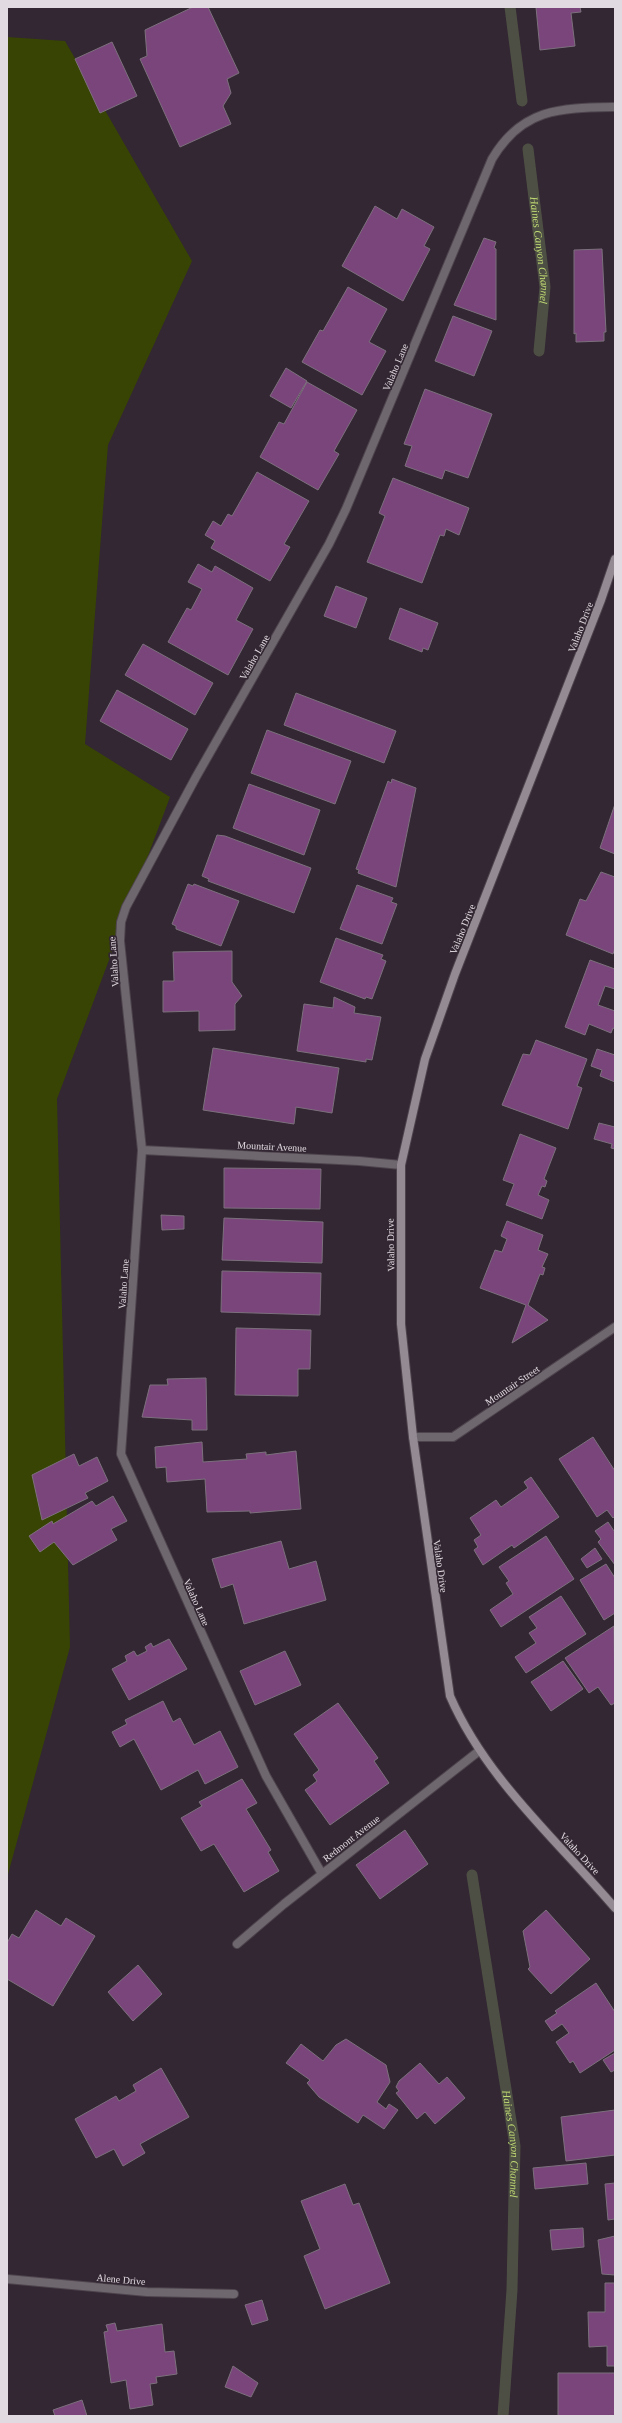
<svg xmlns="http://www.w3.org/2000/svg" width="622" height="2423" viewBox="0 0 622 2423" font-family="'Times New Roman',serif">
  <rect width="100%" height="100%" fill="#322732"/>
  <!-- green -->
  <path fill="#384404" d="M7,37L65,41L192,261L108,445L85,744L170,797L57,1099L70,1647L7,1878Z"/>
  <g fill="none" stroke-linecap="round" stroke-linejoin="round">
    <!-- stream -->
    <g stroke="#4e4f44" stroke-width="11">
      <path d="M510,7L522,101"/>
      <path id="s1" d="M528,149L545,287L539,351"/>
      <path id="s2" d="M472,1875L515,2146L512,2290L503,2416"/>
    </g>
  </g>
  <!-- building -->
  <path fill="#79457b" stroke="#7d707d" d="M193,7H208L239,73L227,79L231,93L223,106L231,124L180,147L140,59L147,56L145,30Z
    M536,7H580L581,12L571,13L575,46L540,50Z
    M112,42L137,96L100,113L75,59Z
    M375,206L397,219L402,209L434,227L424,246L430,249L403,301L342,266Z
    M484,238L496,242L494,248L496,249V320L454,305Z
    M602,249L606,332H604V341L576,342V333L574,334V250Z
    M348,287L387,309L369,342L386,351L362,395L302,362L320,330L323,331Z
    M453,316L492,331L474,376L435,361Z
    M286,368L307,381L291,408L270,396Z
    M307,382L357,410L334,451L339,454L318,490L260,457L279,422L284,424Z
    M425,389L492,414L468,478L445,470L442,479L405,466L412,446L404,444Z
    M257,472L309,501L284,544L290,547L270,581L211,548L215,541L205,535L213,521L221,526L228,514L232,516Z
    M393,478L469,508L459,535L446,529L444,536L440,535L422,583L367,562L385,516L379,513Z
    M198,564L212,572L215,566L253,588L236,620L253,629L228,675L168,642L187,608L191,610L202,589L188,582Z
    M336,586L367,598L356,628L324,616Z
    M400,608L438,623L428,650L423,648L422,652L389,639Z
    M143,644L213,683L195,715L125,675Z
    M117,690L188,729L171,760L100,721Z
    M296,693L396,731L384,763L284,725Z
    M267,730L351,761L335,804L251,773Z
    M392,779L416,788L396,887L358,873L359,870L356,869L388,781L391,783Z
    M249,784L320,810L304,855L233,828Z
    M615,804V854L600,848Z
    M217,835L225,836L311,868L294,913L208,881L209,879L202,876Z
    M601,872L615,877V948L613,954L566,935L580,899L586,901Z
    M188,884L193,886L194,884L239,901L221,946L176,929V926L172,924Z
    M357,885L393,898L391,902L397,904L382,944L340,929Z
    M336,938L383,955L381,959L386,961L372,999L366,997L365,999L320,982Z
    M232,951V982L242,996L235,1004V1030L199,1031V1011L163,1012V981H174L173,952Z
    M590,960L615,969V989L605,986L598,1005L615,1011V1029L613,1028L611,1033L589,1024L585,1035L565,1027Z
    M334,997L355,1007L354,1013L381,1017L372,1060L366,1059V1062L297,1051L304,1004L333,1008Z
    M536,1040L587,1059L577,1086L582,1088L568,1129L502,1105L523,1054L530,1055Z
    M213,1048L339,1068L332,1113L296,1107L294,1124L203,1110Z
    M597,1049L615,1055V1082L600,1076L602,1070L591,1066Z
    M599,1123L615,1127V1149L611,1148L612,1144L594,1139Z
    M520,1134L556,1148L544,1179L547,1181L545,1187L542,1186L538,1195L549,1200L542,1219L506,1205L514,1184L503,1180Z
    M224,1168L321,1169L320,1209L224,1208Z
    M161,1215L184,1216V1229L162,1230Z
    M224,1218L323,1222L322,1263L222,1260Z
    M507,1221L543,1235L538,1250L548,1254L542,1267L545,1268L543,1275L540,1274L528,1305L548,1320L512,1343L526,1305L480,1288L495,1250L502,1252L507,1239L501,1236Z
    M222,1271L321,1273L320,1315L221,1312Z
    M236,1328L311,1330L310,1369H298V1396L235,1395Z
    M206,1378L207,1430H192V1420L142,1417L150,1385H168L167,1379Z
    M593,1437L615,1471V1516L613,1518L607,1510L597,1517L559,1459Z
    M202,1442L203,1462L247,1459L246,1454L266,1452V1455L296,1451L301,1509L250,1513V1511L207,1512L205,1479L167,1482L166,1467L156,1468L155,1447Z
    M74,1454L79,1466L97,1457L108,1481L85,1493L88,1498L42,1520L32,1475Z
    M531,1477L559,1517L514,1548L512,1545L483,1565L474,1550L478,1547L474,1540L481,1535L470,1518L496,1500L501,1507L528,1488L524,1482Z
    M113,1496L127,1521L111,1529L117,1540L73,1565L54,1542L40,1552L29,1536L52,1521L53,1524L92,1501L96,1506Z
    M608,1522L614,1531L615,1530V1565L598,1542L601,1539L595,1531Z
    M546,1536L574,1579L501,1627L490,1610L513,1594L506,1583L509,1581L499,1567Z
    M281,1541L289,1569L316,1561L326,1600L244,1624L233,1584L221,1588L212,1559Z
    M595,1548L602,1559L587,1568L581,1559Z
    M606,1564L615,1578V1613L604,1620L580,1580Z
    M561,1596L586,1634L526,1673L515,1657L536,1643L529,1633L537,1628L529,1617Z
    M614,1626L615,1703L611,1705L598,1687L589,1693L565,1658Z
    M169,1639L187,1669L129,1700L112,1669L127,1661L125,1656L134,1651L137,1656L147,1651L145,1647L151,1643L153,1647Z
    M285,1651L301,1685L255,1705L240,1671Z
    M563,1661L583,1689L551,1711L531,1682Z
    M163,1701L173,1722L180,1718L194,1745L220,1731L238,1767L205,1784L198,1770L161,1790L134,1739L120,1747L112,1732L127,1724L125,1720Z
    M338,1703L378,1758L374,1761L389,1783L330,1825L305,1790L317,1781L313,1775L319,1770L294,1734Z
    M242,1779L257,1803L246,1809L271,1850L268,1852L279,1871L244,1892L214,1844L201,1851L181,1818L202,1806L199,1802Z
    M405,1830L428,1864L380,1899L356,1865Z
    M36,1910L61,1926L66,1918L95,1936L53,2006L7,1979V1943L12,1934L19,1938Z
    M546,1910L590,1959L551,1994L528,1969L530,1967L523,1931Z
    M138,1965L162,1994L133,2021L108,1992Z
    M596,1983L615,2012V2050L580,2073L573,2061L570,2063L556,2042L569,2033L562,2024L552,2031L545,2021L557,2013L555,2011Z
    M346,2039L386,2065L390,2082L377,2102L386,2109L389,2104L398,2110L384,2129L363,2115L358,2123L319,2097L307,2083L310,2080L286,2063L301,2044L323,2061L336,2045Z
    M615,2053V2070L611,2072L603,2060Z
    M420,2063L439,2084L447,2077L465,2098L435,2124L425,2112L417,2119L396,2093L399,2091L396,2087L399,2081Z
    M161,2068L189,2117L140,2144L145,2153L123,2166L114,2149L96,2158L75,2119L116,2096L119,2101L136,2091L133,2085Z
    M615,2110V2155L566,2161L561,2117Z
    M586,2163L588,2184L535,2189L533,2168Z
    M615,2181V2219L608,2220L605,2184L615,2183Z
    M345,2184L353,2205L359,2203L390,2283L325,2309L304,2256L320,2249L301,2201Z
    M583,2228L584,2247L552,2250L550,2230Z
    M615,2236V2275L602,2274L598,2240Z
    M605,2283H615V2366H607V2346L589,2347L588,2312H605Z
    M262,2300L268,2320L252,2325L245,2305Z
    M115,2323L117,2331L162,2324L165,2352L174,2351L177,2374L156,2377L157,2383L150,2384L153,2405L130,2409L126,2380L111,2383L104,2332L108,2331L106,2325Z
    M233,2366L258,2383L251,2397L225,2387Z
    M558,2373H615V2416H558Z
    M82,2400L87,2416H55L53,2410Z"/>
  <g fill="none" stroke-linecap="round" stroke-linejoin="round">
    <defs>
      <path id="street" d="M142,1150L359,1161L401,1165
        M413,1437H453L615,1327
        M322,1874L266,1776L121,1454L142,1150L120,941L121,922L126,907L196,777L329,544L346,509L492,159C522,108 560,108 615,107
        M237,1944L284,1904L479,1751
        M7,2279L147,2292L234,2294"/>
      <path id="secondary" d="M615,559L601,600L455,974L425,1059L401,1165V1324L413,1437L450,1696C486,1779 557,1840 615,1908"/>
    </defs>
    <!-- street casing -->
    <use href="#street" stroke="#4e444e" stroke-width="10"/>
    <!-- secondary casing -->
    <use href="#secondary" stroke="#4e444e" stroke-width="10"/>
    <!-- street -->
    <use href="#street" stroke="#6e686e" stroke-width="8"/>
    <!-- secondary -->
    <use href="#secondary" stroke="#948a93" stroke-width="8"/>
  </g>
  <g text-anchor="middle" stroke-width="3.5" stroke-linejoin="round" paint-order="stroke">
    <!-- street labels -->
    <g font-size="10" fill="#e1dae1" stroke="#322732">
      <text transform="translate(395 367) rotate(-67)" y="4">Valaho Lane</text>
      <text transform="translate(580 627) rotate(-69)" y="4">Valaho Drive</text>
      <text transform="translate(254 657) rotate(-60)" y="4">Valaho Lane</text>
      <text transform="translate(462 929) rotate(-68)" y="4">Valaho Drive</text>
      <text transform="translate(113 962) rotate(-94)" y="4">Valaho Lane</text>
      <text transform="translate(272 1146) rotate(3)" y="4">Mountair Avenue</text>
      <text transform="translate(390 1245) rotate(-91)" y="4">Valaho Drive</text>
      <text transform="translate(123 1284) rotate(-86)" y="4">Valaho Lane</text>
      <text transform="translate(512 1385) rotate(-34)" y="4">Mountair Street</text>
      <text transform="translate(441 1566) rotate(82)" y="4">Valaho Drive</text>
      <text transform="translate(197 1602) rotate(66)" y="4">Valaho Lane</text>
      <text transform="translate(351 1838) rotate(-38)" y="4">Redmont Avenue</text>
      <text transform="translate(580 1853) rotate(47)" y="4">Valaho Drive</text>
      <text transform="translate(121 2279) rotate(5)" y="4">Alene Drive</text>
    </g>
    <!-- water labels -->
    <g font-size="11" font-style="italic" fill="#c0db73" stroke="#322732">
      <text dy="4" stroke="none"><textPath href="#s1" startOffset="102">Haines Canyon Channel</textPath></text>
      <text dy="4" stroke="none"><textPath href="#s2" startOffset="272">Haines Canyon Channel</textPath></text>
    </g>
  </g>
  <!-- border -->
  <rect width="622" height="2423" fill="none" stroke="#e1dae1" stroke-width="16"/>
</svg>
